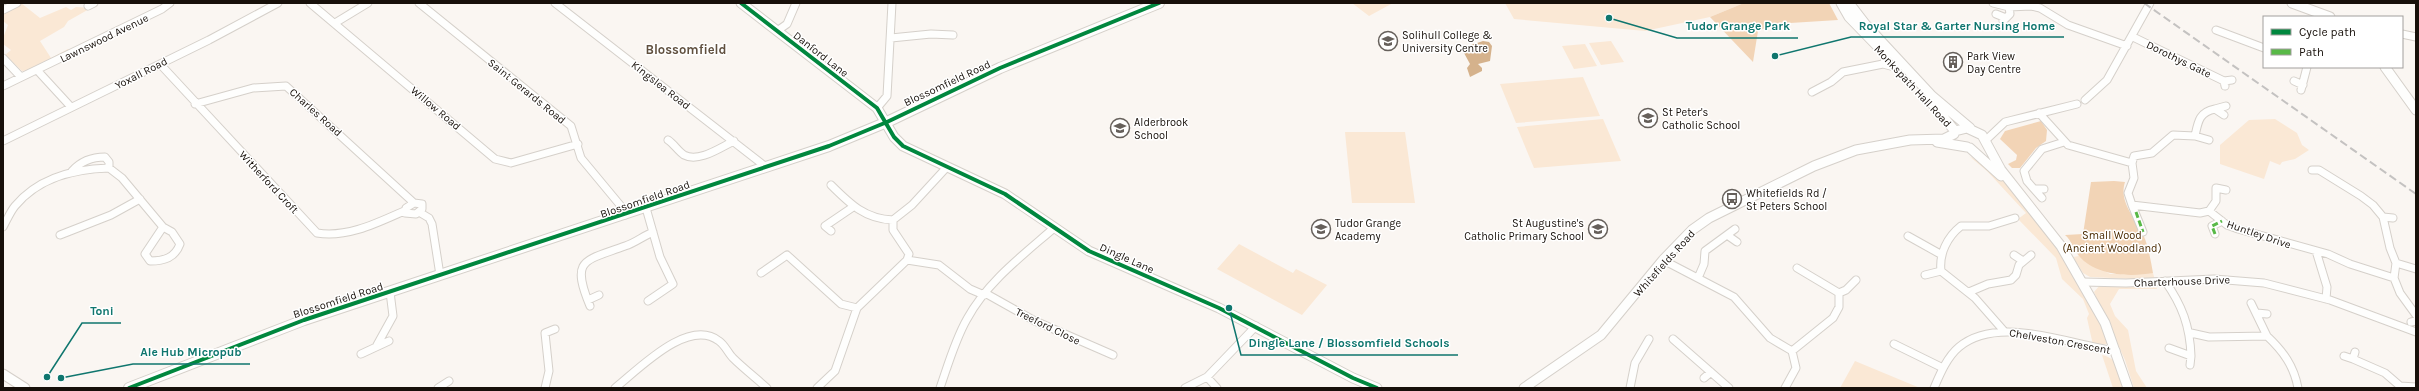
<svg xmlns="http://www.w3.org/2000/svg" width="2419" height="391" viewBox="0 0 2419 391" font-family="Karla,sans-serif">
  <rect width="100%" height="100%" fill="#faf6f2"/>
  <!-- green -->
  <path fill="#fae8d5" d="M21,3L40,18L66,7L71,10L76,7L91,8L68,21L64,27L40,41L51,58L68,49L71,52L34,70L22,71L5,55L11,50L3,44V38L8,25L3,21V12Z
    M1352,3H1393L1369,16Z
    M1505,3H1744L1710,17L1645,31L1514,19Z
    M1611,41L1624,62L1601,65L1589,43Z
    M1585,44L1597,66L1574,69L1562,46Z
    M1583,77L1600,116L1516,123L1500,84Z
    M1603,119L1621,161L1534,168L1517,127Z
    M2275,119L2297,133L2302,145L2309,150L2295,159L2282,162L2280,165L2270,161L2264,179L2220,164V145L2249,120Z
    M1345,132H1405L1415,203H1352Z
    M1969,156C2029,189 2083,278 2108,340L2107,344L2093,345L2087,318L2089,314L2083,299L2062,279L2056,258L2018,219L2026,213L1987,171Z
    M1239,244L1293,273L1296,269L1327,285L1302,315L1217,269Z
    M2079,256L2110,274L2153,273L2155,280L2090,277L2083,273L2073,257Z
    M2100,285L2156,286L2157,289H2119L2110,304L2115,316L2128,330L2136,371L2147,388H2134L2125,360L2094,292Z
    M2102,355C2120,359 2119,372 2124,388H2113Z
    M1855,361L1920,388H1840Z"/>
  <!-- forest -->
  <path fill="#f2d4b6" d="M1744,3H1829L1838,20L1775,24L1758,31L1753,62L1710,17Z
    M2041,121L2047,130L2046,141L2036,148L2020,168H2012L2008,164L2016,160L2017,155L2000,139L2005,131Z
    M2114,181L2125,182C2118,204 2138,220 2145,239C2149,250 2151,262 2153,273C2130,277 2096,276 2079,256C2073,249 2072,241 2065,235L2083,234L2091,182Z"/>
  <!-- water -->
  <path fill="#d5b28c" d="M1483,41L1489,42L1492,46L1490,61L1478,64L1482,68V71L1470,77L1467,68L1470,64L1464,53L1468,46Z"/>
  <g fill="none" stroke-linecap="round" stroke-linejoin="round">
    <defs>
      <path id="minor" d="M310,3L495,159L511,163L578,144
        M419,3L571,126L581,158L625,211V215
        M555,3L766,167
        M1993,3L2009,7L2031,6L2030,4
        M88,6L94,3
        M2031,6L2040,8L2068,25L2127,46
        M3,10L17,3
        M1996,14L2006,18
        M2003,21L2010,14L2009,7
        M335,23L368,3
        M2216,30L2264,48
        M777,31L787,24L796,3
        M2402,34L2416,37
        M2133,37L2224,81
        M891,38L931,34L953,35
        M3,58L21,77
        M160,64L317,233C347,238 377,223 404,211
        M1883,64L1887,56
        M37,70L71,107
        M2294,81L2303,85
        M3,86L162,9L170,3
        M2225,86L2224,81L2232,80
        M2301,90L2307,67
        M1812,92L1831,82L1843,72L1883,64L1898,68
        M2085,100L2107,80L2150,3
        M195,104L253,88L286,86L414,203
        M877,108L887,96L892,3
        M2215,109L2226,106
        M2039,113L2068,145L2132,163L2134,178L2128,193L2132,205L2200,213L2209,211L2227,225L2238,229L2328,254L2350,264L2394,278
        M2195,136L2209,140
        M668,140C674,144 678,151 684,155C699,163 721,147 734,141
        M1986,140L2005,122L2077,104
        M3,141L209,40L278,3
        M2132,163L2134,156L2152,153L2173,135L2195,136C2198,122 2199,112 2215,109L2224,115
        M2312,170H2319L2361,196L2373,205L2383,217L2390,248L2396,263L2394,278L2400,293L2416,315
        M72,171C81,161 91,157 105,157L109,162V168
        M831,185C850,204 865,219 893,220
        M2034,189L2042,198
        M2044,189H2034L2027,181L2024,171L2042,149L2064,142
        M414,203L422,204V209L416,214L405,213L406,208Z
        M2132,205L2143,232
        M646,208L660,257L673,284L648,301
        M2209,211L2216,201V188L2226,190
        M419,212L429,218L432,224L440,275
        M2383,217L2393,218
        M3,227C7,220 10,212 15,206C39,177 74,169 109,168L122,178L163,227
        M163,227L172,232L180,244C175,258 164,261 150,261L145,254Z
        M831,231L825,226L853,207
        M2215,234L2212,226L2222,221
        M60,235L111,215L140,199
        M1727,235L1737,242
        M1908,236L1942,255
        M2316,251L2327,287L2326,299
        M2014,255L2023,261
        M907,260L939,265L970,289L984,295
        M1663,260L1734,297L1770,338L1792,351L1796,368L1785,388
        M2396,263L2416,269
        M761,273L787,255L841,304L857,308
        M1925,275L1941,271
        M1698,278L1704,264L1705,251L1735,229
        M2165,281C2182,305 2190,326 2191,356L2169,348
        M2083,282L2126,283L2214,279L2264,283L2330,300L2416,332
        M1969,292L1988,284L2011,280L2016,275L2019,265L2031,255
        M985,293L1035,321L1113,355
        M1839,293L1846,290L1856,280
        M588,300L599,295
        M2251,303L2267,336
        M590,306C570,258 585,261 625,246C635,243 643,236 653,232
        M2257,313L2267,314
        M2411,322L2416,321
        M2004,331L1975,298L1941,271C1939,254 1947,237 1961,226H1989L2015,218
        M2191,333L2209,337L2267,336C2283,351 2294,366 2298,388
        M1673,339L1729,388
        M1894,344L1943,368
        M377,345L393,316L390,292
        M1792,351L1833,318L1839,307V293L1797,268
        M2355,352L2353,359L2385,373L2400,386L2416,387
        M361,354L389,341
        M2344,356L2353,359
        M2190,365L2191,356
        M1207,377L1217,388
        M1704,378L1711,372
        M438,388L449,381
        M545,388L549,371L545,333L555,329
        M615,388C638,370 688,317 719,341C725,345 728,353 733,358C743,368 756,378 767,388
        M817,388L835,371L857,308L907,260L909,254L893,230V220L912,205L947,167
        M940,388C948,365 955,340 967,319C987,282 1023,255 1054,228
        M1185,388L1207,377L1256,326
        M1630,388L1635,363L1649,339
        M1934,388C1940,374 1947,357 1959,347C1999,314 2070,345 2116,351"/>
      <path id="tertiary" d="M741,3L877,108L894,137L903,146L1005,194L1089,251L1219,308L1353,378L1377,388
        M1841,3L1849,17L1883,52
        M1849,3L1866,25L1932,96L1970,128
        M2292,3L2330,17
        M2385,67L2416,110
        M1929,100L1955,131
        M1955,131L1967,128L1982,135L2001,170L2061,246L2105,323L2128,388
        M1937,142L1967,147
        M1970,148L2001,176
        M3,374L25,388
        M1524,388L1601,335L1663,260L1692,230L1709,218L1814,166L1856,150L1910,140L1944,139L1954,134"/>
      <path id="secondary" d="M129,388L304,320L829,146L887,122L1000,68L1159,3"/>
    </defs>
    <!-- minor casing -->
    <use href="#minor" stroke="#d5d0ca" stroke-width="9"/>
    <!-- tertiary casing -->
    <use href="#tertiary" stroke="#d5d0ca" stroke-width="11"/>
    <!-- secondary casing -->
    <use href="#secondary" stroke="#d5d0ca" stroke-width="12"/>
    <!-- minor -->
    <use href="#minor" stroke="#fefefd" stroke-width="7"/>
    <!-- tertiary -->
    <use href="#tertiary" stroke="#fefefd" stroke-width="9"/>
    <!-- secondary -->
    <use href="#secondary" stroke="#fefefd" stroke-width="10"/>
    <!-- rail -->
    <path stroke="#c4c2c1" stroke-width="2" stroke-dasharray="8 4" stroke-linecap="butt" d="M2144,3L2416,194"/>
    <!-- quiet -->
    <path stroke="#58b947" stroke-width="3" stroke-dasharray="6 3" stroke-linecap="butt" d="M2136,212L2143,232
      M2215,234L2212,226L2222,221"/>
    <defs>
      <path id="cycleway" d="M741,3L877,108L894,137L903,146L1005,194L1089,251L1219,308L1353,378L1377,388
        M129,388L304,320L829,146L887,122L1000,68L1159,3"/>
    </defs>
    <!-- cycleway casing -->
    <use href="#cycleway" stroke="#fff" stroke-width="6"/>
    <!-- cycleway -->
    <use href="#cycleway" stroke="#00873e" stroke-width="4"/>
  </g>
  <!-- icons -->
  <defs>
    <symbol id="university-ring" viewBox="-11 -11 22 22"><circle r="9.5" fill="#fff" stroke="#66605b" stroke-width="1.5"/><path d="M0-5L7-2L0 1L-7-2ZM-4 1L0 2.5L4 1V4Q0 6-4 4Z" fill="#66605b"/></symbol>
    <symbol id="building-ring" viewBox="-11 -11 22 22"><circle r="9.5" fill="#fff" stroke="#66605b" stroke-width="1.5"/><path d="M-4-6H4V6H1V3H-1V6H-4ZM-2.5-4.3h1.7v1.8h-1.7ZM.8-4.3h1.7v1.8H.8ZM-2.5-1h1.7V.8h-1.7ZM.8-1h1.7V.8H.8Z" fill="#66605b"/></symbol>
    <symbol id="school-ring" viewBox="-11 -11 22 22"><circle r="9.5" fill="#fff" stroke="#66605b" stroke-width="1.5"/><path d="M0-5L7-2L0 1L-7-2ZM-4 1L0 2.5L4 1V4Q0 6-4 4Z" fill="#66605b"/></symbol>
    <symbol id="bus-ring" viewBox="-11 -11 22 22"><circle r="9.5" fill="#fff" stroke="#66605b" stroke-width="1.5"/><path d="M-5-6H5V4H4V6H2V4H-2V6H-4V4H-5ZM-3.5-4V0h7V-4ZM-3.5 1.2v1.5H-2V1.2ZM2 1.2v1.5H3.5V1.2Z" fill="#66605b"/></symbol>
  </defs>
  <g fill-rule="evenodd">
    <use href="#university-ring" x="1377" y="30" width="22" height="22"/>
    <use href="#building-ring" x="1942" y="51" width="22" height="22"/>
    <use href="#school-ring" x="1637" y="107" width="22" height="22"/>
    <use href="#school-ring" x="1109" y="117" width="22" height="22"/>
    <use href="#bus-ring" x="1721" y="188" width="22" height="22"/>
    <use href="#school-ring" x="1310" y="218" width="22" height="22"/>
    <use href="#school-ring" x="1587" y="218" width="22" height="22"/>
  </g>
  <g text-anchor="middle" stroke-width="3" stroke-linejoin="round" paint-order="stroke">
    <!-- poi labels -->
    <g font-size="11" fill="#17100a" stroke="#fff" text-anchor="start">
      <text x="1402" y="39">Solihull College &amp;<tspan x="1402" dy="13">University Centre</tspan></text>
      <text x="1967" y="60">Park View<tspan x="1967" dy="13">Day Centre</tspan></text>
      <text x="1662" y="116">St Peter's<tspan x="1662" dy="13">Catholic School</tspan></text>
      <text x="1134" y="126">Alderbrook<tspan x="1134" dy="13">School</tspan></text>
      <text x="1746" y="197">Whitefields Rd /<tspan x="1746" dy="13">St Peters School</tspan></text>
      <text x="1335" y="227">Tudor Grange<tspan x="1335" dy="13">Academy</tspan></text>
      <text x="1584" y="227" text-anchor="end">St Augustine's<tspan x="1584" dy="13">Catholic Primary School</tspan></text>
    </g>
    <!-- street labels -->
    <g font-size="11" fill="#17100a" stroke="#fff">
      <text transform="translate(104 38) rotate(-26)" y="4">Lawnswood Avenue</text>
      <text transform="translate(821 54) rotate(38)" y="4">Danford Lane</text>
      <text transform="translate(2179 59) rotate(26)" y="4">Dorothys Gate</text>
      <text transform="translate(141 73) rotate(-27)" y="4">Yoxall Road</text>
      <text transform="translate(947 83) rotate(-25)" y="4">Blossomfield Road</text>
      <text transform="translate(661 85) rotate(38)" y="4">Kingslea Road</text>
      <text transform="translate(1913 86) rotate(47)" y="4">Monkspath Hall Road</text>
      <text transform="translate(527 91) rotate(39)" y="4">Saint Gerards Road</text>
      <text transform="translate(436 108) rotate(40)" y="4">Willow Road</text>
      <text transform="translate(316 112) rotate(42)" y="4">Charles Road</text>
      <text transform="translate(269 182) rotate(47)" y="4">Witherford Croft</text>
      <text transform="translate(645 199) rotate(-19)" y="4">Blossomfield Road</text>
      <text transform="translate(2259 234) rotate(19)" y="4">Huntley Drive</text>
      <text transform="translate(1127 258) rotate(24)" y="4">Dingle Lane</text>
      <text transform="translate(1664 263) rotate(-48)" y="4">Whitefields Road</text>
      <text transform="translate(2182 281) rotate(-2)" y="4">Charterhouse Drive</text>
      <text transform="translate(338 300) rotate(-18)" y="4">Blossomfield Road</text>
      <text transform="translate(1048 326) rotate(26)" y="4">Treeford Close</text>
      <text transform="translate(2060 341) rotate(10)" y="4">Chelveston Crescent</text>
    </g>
    <!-- park labels -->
    <g font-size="11" fill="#4a2a00" stroke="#fff">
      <text x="2112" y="239">Small Wood<tspan x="2112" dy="13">(Ancient Woodland)</tspan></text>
    </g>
    <!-- quarter labels -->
    <g font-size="13" font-weight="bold" fill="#60503f" stroke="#fff">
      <text x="686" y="54">Blossomfield</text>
    </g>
  </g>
  <!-- callouts -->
  <path fill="none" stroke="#0f766e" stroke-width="1.5" d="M1775 56L1851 37H2064M1609 18L1677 38H1798M47 377L82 323H121M1229 308L1241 355H1458M61 378L133 364H250"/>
  <g fill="#0f766e" stroke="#fff" stroke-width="1.5">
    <circle cx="1775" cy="56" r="4"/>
    <circle cx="1609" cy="18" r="4"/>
    <circle cx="47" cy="377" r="4"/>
    <circle cx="1229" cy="308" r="4"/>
    <circle cx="61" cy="378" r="4"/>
  </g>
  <g font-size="12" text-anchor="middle" font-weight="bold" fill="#0f766e" stroke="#fff" stroke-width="3" stroke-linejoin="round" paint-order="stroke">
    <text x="1957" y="30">Royal Star &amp; Garter Nursing Home</text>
    <text x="1738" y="30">Tudor Grange Park</text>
    <text x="102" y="315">Toni</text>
    <text x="1349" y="347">Dingle Lane / Blossomfield Schools</text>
    <text x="191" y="356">Ale Hub Micropub</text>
  </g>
  <!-- border -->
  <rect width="2419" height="391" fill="none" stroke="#17100a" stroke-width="8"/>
  <!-- legend -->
  <rect x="2263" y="16" width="140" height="52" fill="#ffffff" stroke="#a29f9d"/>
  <rect x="2271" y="29" width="20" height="6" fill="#00873e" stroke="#a29f9d"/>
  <text x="2299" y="36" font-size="12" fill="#17100a">Cycle path</text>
  <rect x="2271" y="49" width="20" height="6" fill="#58b947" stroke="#a29f9d"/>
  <text x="2299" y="56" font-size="12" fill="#17100a">Path</text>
</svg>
